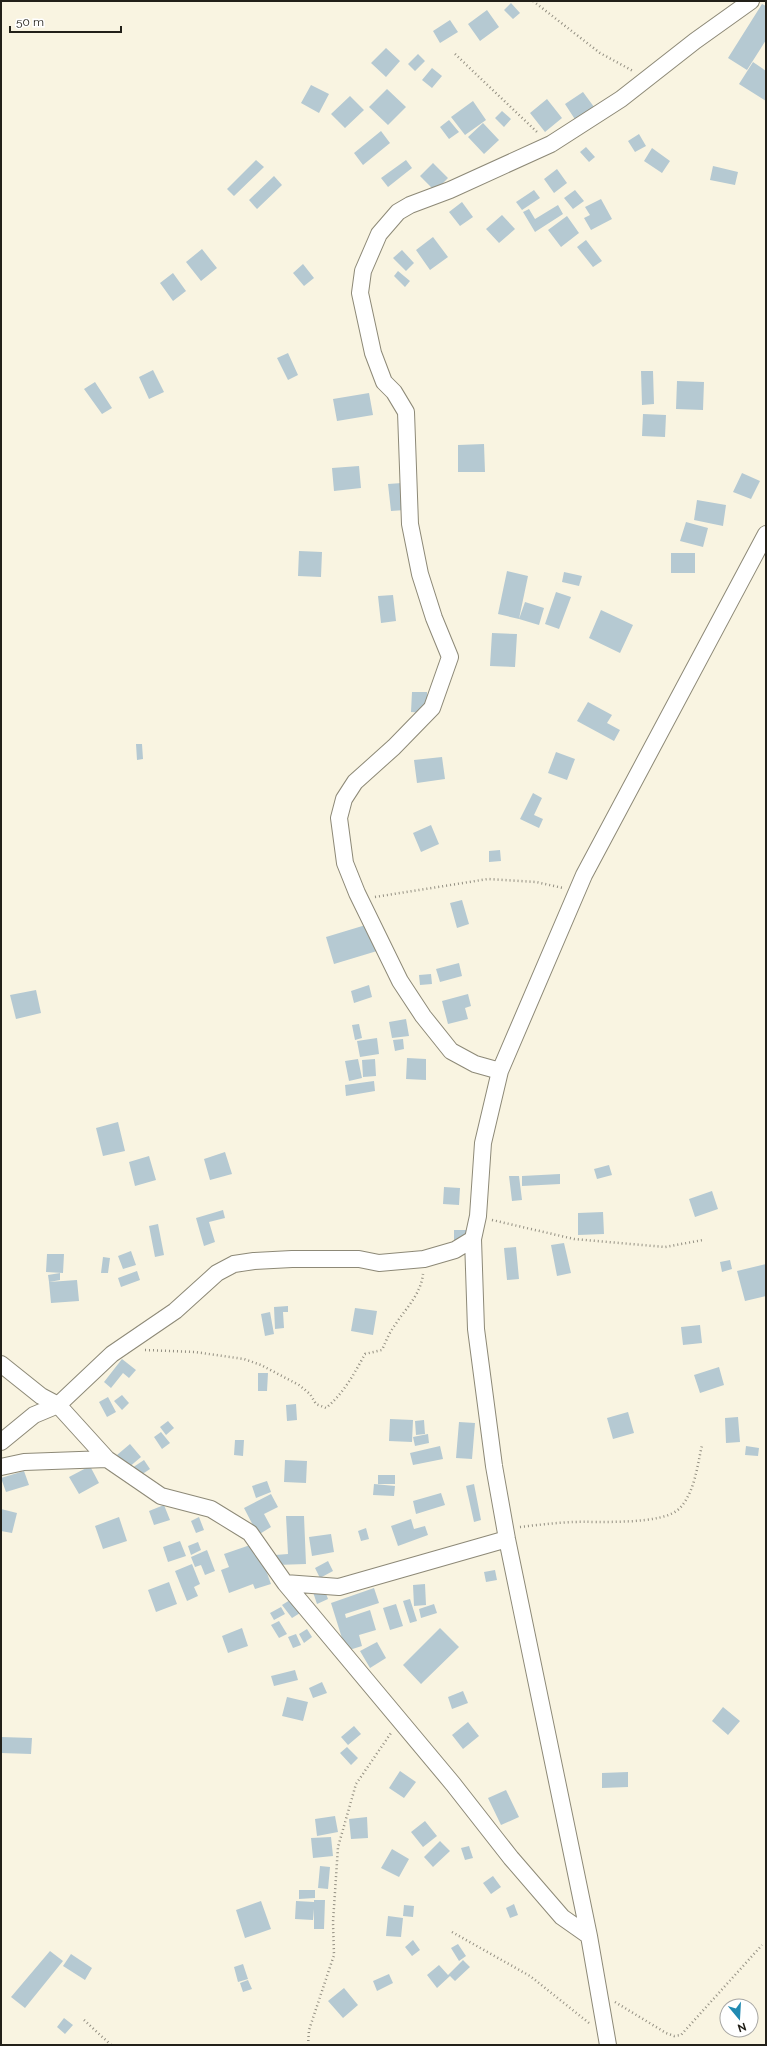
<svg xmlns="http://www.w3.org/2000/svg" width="767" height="2046" viewBox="0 0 767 2046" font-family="Raleway,sans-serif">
  <rect width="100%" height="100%" fill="#f9f4e1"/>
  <!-- building -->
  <path fill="#b5c9d2" d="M511,3L520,13L513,19L504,10Z
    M762,4L766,6V40L747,70L728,58Z
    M487,10L499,27L480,41L468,24Z
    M450,20L458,32L440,43L433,31Z
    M386,48L400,61L386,77L371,63Z
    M418,54L425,61L415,71L408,64Z
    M753,62L766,71V101L739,84Z
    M432,68L442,76L432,88L422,80Z
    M311,85L329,94L319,113L301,103Z
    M387,89L406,107L388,125L369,107Z
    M583,92L597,111L578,124L565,104Z
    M350,96L364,110L345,128L331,114Z
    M547,99L562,118L545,132L530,113Z
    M473,101L486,120L465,135L451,117Z
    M502,111L511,119L504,127L495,118Z
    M449,120L459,132L449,139L440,127Z
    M483,123L499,140L484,154L468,137Z
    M381,131L390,143L363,165L354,153Z
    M639,134L646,146L635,152L628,141Z
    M586,147L595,157L589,162L580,152Z
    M652,148L670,161L662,173L644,161Z
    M256,160L264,167L234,196L227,189Z
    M406,160L412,168L388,187L381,178Z
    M433,163L448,178L435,191L420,176Z
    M713,166L738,172L735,185L710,180Z
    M557,169L567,183L554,193L544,179Z
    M274,176L282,185L257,209L249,200Z
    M534,190L540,198L522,210L516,202Z
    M575,190L584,201L573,209L564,198Z
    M601,199L612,219L591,230L584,218L590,215L585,207Z
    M462,202L473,217L460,226L449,212Z
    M558,205L563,214L535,232L523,212L529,209L535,219Z
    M502,215L515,229L499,243L486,229Z
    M567,216L579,233L561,247L548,230Z
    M433,237L448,257L430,270L416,250Z
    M586,240L602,261L593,267L577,247Z
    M202,249L217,268L201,281L186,262Z
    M402,250L414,263L406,271L393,258Z
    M303,264L314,278L304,286L293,273Z
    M398,271L410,281L405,287L394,276Z
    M173,273L186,291L173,301L160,283Z
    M288,353L298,375L288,380L277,358Z
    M153,370L164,392L149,399L139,377Z
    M641,371H653L654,404L642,405Z
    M677,381L704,382L703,410L676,409Z
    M95,382L112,408L102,414L84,389Z
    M369,393L373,415L337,421L333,399Z
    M643,414L666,415L665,437L642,436Z
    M484,444L485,472H458V445Z
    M359,466L361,488L334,491L332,468Z
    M742,473L760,481L751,499L733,492Z
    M402,483L405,510L391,511L388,484Z
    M697,500L726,505L723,526L694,520Z
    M686,522L708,528L703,547L680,541Z
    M299,551L322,552L321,577L298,576Z
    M671,553H695V573H671Z
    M507,571L528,576L519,619L498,614Z
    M564,572L582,576L579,586L562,582Z
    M556,592L571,597L559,629L545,624Z
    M393,595L396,621L381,623L378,596Z
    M525,602L544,608L539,625L519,619Z
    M601,610L633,625L620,653L589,638Z
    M492,633L517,634L515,667L490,666Z
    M412,692H427V713L411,712Z
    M588,702L612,715L607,723L620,730L614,741L577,721Z
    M136,744H142L143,759L137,760Z
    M556,752L575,759L567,780L548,773Z
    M442,757L445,779L417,783L414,760Z
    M533,793L542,798L534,815L543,819L539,828L520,819Z
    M431,825L439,844L421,852L413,833Z
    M500,850L501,861L489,862V851Z
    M462,900L469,924L457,928L450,903Z
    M369,924L377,951L334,964L326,937Z
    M459,963L462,976L440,982L436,969Z
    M431,974L432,984L420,985L419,975Z
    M369,985L372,997L354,1003L351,991Z
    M36,990L41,1013L16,1019L10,995Z
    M468,994L471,1006L465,1008L468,1019L448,1024L442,1001Z
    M406,1019L409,1036L392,1038L389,1022Z
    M359,1024L362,1038L355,1040L352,1025Z
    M377,1038L379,1054L360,1057L357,1041Z
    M403,1039L404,1049L395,1051L393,1040Z
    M407,1058L426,1059V1080L406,1079Z
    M358,1059L362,1078L349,1081L345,1061Z
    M375,1059L376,1076L363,1077L362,1060Z
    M374,1081L375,1091L346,1096L345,1085Z
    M118,1122L125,1151L103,1156L96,1128Z
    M225,1152L232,1174L210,1180L204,1159Z
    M149,1156L156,1180L135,1186L129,1162Z
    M609,1165L612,1175L597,1179L594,1169Z
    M560,1174V1184L522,1186V1176Z
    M509,1176H519L522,1200L512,1201Z
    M444,1187L460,1188L459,1205L443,1204Z
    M712,1191L718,1209L695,1217L689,1199Z
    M223,1210L225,1218L209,1222L215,1242L204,1246L196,1218Z
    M603,1212L604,1234L578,1235V1213Z
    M158,1224L164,1255L155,1257L149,1226Z
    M454,1230H466V1243H454Z
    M564,1243L571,1273L557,1276L551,1245Z
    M516,1247L519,1279L507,1280L504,1248Z
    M131,1251L136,1265L123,1269L118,1256Z
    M47,1254H64L63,1273L46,1272Z
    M103,1257L110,1258L108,1273H101Z
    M730,1260L732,1269L722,1272L720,1262Z
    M766,1264V1296L745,1301L737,1271Z
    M137,1271L140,1280L121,1287L118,1278Z
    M60,1273V1280L49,1282L48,1275Z
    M77,1280L79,1301L51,1303L49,1282Z
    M288,1306V1312H283L284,1328L275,1329L274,1307Z
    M355,1308L377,1311L373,1335L351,1331Z
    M270,1312L274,1334L265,1336L261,1314Z
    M700,1325L702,1343L683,1345L681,1327Z
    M122,1359L136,1370L129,1378L123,1373L111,1388L104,1382Z
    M719,1367L724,1385L700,1393L694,1375Z
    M258,1373H268L267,1391H258Z
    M122,1395L129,1403L122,1410L114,1401Z
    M108,1397L116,1412L107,1417L99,1402Z
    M296,1404L297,1420L287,1421L286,1405Z
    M628,1412L634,1433L613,1439L607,1418Z
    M738,1417L740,1442L726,1443L725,1418Z
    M390,1419L413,1420L412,1442L389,1441Z
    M424,1420L425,1434L416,1435L415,1421Z
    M168,1421L174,1428L166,1435L160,1427Z
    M459,1422L475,1423L472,1459L456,1458Z
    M161,1432L170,1443L162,1449L154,1437Z
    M428,1434L429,1443L415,1446L413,1437Z
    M235,1440H244L243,1456L234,1455Z
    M130,1444L141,1457L128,1468L117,1455Z
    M440,1446L443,1459L413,1465L410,1453Z
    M746,1446L759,1448L758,1456L745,1455Z
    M144,1460L150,1469L138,1477L132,1468Z
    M285,1460L307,1461L306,1483L284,1482Z
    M90,1466L99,1483L79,1494L69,1477Z
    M24,1471L29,1485L6,1492L1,1478Z
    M378,1475H395V1484H378Z
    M267,1481L271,1492L256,1498L252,1486Z
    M374,1484L395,1486L394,1496L373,1495Z
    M474,1484L481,1520L474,1522L466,1486Z
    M441,1493L445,1505L416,1514L413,1501Z
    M271,1494L278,1507L264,1514L271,1527L258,1535L244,1508Z
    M164,1505L170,1520L154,1525L149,1511Z
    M1,1509L17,1513L12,1533L1,1531Z
    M286,1516H304L306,1564L276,1565L275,1555L288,1554Z
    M119,1517L127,1541L103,1549L95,1526Z
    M199,1517L204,1530L196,1533L191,1521Z
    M411,1519L414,1529L425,1526L428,1535L398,1546L391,1526Z
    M366,1528L369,1539L361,1541L358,1531Z
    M331,1534L334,1552L312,1556L309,1537Z
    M180,1541L186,1556L168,1562L163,1547Z
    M198,1542L201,1550L191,1555L188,1546Z
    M256,1543L271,1584L255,1589L253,1584L229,1593L221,1570L229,1567L224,1554Z
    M207,1550L215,1571L205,1575L201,1565L195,1567L191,1557Z
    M328,1561L333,1571L320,1578L315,1568Z
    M192,1564L200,1584L194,1587L198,1596L187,1601L175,1571Z
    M495,1570L497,1580L486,1582L484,1572Z
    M169,1582L177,1604L156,1612L148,1590Z
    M425,1584L426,1605L414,1606L413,1585Z
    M324,1588L328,1599L317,1604L313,1592Z
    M374,1588L379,1603L345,1614L346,1618L370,1610L376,1630L359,1635L362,1646L346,1651L331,1603Z
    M410,1599L417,1621L410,1623L403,1601Z
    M290,1600L300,1613L292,1618L282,1605Z
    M396,1604L403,1626L390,1630L383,1608Z
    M434,1604L437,1613L421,1618L419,1609Z
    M281,1607L285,1614L274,1620L270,1613Z
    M279,1621L287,1634L279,1638L271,1625Z
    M242,1628L248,1646L228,1653L222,1636Z
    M440,1628L459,1647L421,1684L403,1665Z
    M307,1629L312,1637L304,1643L299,1634Z
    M296,1634L301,1645L293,1648L288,1637Z
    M377,1642L386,1658L370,1668L360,1651Z
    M295,1670L298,1680L274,1686L271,1676Z
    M322,1682L327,1693L313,1698L309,1688Z
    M463,1691L468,1703L452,1709L448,1697Z
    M287,1697L308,1702L303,1721L282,1716Z
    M723,1707L740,1721L728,1735L712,1721Z
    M468,1722L479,1736L463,1749L452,1735Z
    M354,1726L361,1734L348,1745L341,1737Z
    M1,1737L32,1738L31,1754L1,1753Z
    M347,1747L358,1758L351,1765L340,1753Z
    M400,1771L416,1782L404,1798L389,1788Z
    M628,1772V1787L602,1788V1773Z
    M506,1790L519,1817L501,1825L488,1798Z
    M335,1816L338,1832L317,1836L315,1819Z
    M367,1817L368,1838L351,1839L349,1819Z
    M425,1821L437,1836L423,1847L411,1832Z
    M331,1837L333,1856L313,1858L311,1838Z
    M440,1841L450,1851L433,1867L424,1857Z
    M469,1846L473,1858L465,1860L461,1848Z
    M392,1849L409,1859L399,1877L381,1868Z
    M320,1866L330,1867L328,1889L318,1888Z
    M493,1876L501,1887L491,1894L483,1883Z
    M299,1890H315V1898L299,1899Z
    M314,1900H325L324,1929H314V1909L313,1920L295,1919L296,1901L314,1902Z
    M261,1901L271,1929L245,1938L236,1910Z
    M514,1904L518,1915L510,1918L506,1908Z
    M404,1905L414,1906L413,1917L403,1916Z
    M388,1916L403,1918L401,1937L386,1936Z
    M413,1940L420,1950L412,1956L405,1947Z
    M458,1944L466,1956L459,1961L451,1948Z
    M50,1951L63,1961L25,2008L11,1997Z
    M71,1954L92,1968L85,1980L63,1966Z
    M463,1960L470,1967L455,1981L450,1976L437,1988L427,1975L439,1965L448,1975Z
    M243,1964L248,1979L238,1982L234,1967Z
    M389,1974L393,1983L377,1991L373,1981Z
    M248,1980L252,1989L243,1992L240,1983Z
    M344,1988L358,2005L343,2018L328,2001Z
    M64,2018L73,2025L65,2034L57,2027Z"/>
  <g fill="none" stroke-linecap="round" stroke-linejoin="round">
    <defs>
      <path id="minor" d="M500,1071L475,1064L451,1051L423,1016L400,981L357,893L345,863L339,818L344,799L355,782L394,747L432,708L450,657L434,618L420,574L410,524L406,412L394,392L384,382L373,353L360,293L363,271L379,234L398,212L410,205L450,190L551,144L621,99L695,41L751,1
        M1,1364L41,1396L58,1405L107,1459L24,1462L1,1467
        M1,1442L34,1415L58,1405L112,1354L175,1311L217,1273L234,1264L254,1261L292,1259H359L379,1263L424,1259L455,1250L473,1239
        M107,1459L161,1496L211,1509L250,1533L285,1583L453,1784L511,1858L562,1917L589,1936
        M285,1583L339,1587L507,1539
        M608,2045L589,1936L507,1539L494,1466L476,1329L473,1239L478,1216L483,1143L500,1071L584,875L766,534"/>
    </defs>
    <!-- minor casing -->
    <use href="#minor" stroke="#8d8977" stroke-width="18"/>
    <!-- path -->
    <path stroke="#938f82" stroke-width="2.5" stroke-dasharray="1 3" stroke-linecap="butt" d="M533,1L600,53L633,71
      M455,54L538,133
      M375,897L488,879L536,882L563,888
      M492,1220L574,1239L665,1247L703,1240
      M145,1350L195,1352L244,1359L261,1365L299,1385L310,1394L316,1404L326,1408C344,1393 354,1374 365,1354L382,1350C386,1341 389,1333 395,1325C406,1308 421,1294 423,1274
      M520,1527C537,1525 554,1523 572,1522C596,1521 663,1526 680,1508C695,1491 697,1467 702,1445
      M452,1932L530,1976L589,2023
      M615,2002L666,2033L674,2036L681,2035L762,1945
      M84,2020L111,2045
      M308,2045L309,2030L334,1955L333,1922L338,1847L356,1784L391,1733"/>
    <!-- minor -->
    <use href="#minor" stroke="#fff" stroke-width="16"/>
  </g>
  <!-- border -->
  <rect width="767" height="2046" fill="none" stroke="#222019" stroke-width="4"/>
  <!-- north arrow -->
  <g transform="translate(739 2018) rotate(162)"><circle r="19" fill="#ffffff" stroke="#a7a6a3"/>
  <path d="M0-3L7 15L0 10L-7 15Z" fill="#218ab2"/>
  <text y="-6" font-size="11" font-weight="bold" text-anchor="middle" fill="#222019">N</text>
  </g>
  <!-- scale -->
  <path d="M10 26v6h111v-6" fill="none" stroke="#222019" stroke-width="2"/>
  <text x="16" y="26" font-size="12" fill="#222019" stroke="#ffffff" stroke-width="3" paint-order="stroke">50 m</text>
</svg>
